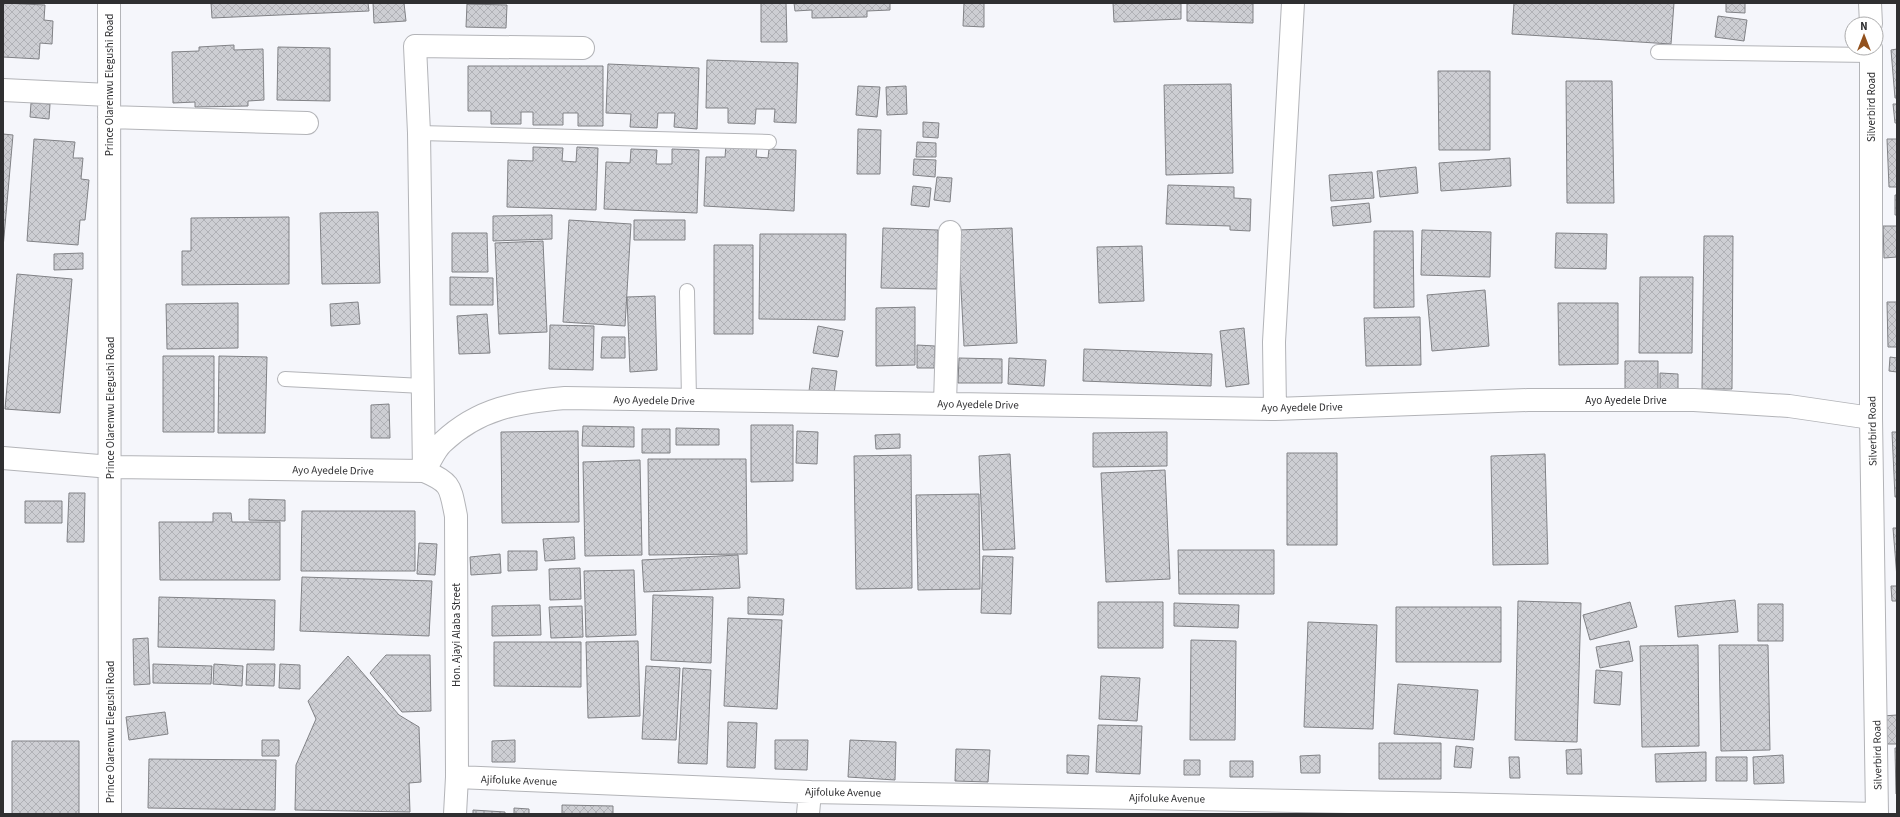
<svg xmlns="http://www.w3.org/2000/svg" width="1900" height="817" viewBox="0 0 1900 817" font-family="'Source Sans 3',sans-serif">
  <defs>
    <pattern id="building-cross-hatch" width="8" height="8" patternUnits="userSpaceOnUse"><rect width="8" height="8" fill="#cdced3"/><path d="M0 0l8 8M0 8l8-8" fill="none" stroke="#b0b1b6"/></pattern>
  </defs>
  <rect width="100%" height="100%" fill="#f5f6fb"/>
  <!-- building -->
  <path fill="url(#building-cross-hatch)" stroke="#818286" d="M3,3L45,5L44,20L53,21L52,44L40,43L39,59L3,57Z
    M211,3H368L369,11L212,18Z
    M373,3H404L406,21L374,23Z
    M761,3H786L787,42H761Z
    M794,3H890V10L867,11V17L812,18V10L795,11Z
    M964,3H984V27L963,26Z
    M1113,3H1181V19L1114,22Z
    M1187,3H1253V23L1187,21Z
    M1514,3H1674L1671,44L1512,34Z
    M1726,3H1745V13L1726,12Z
    M467,4L507,5L506,28L466,27Z
    M1718,16L1747,20L1744,41L1715,37Z
    M234,45V50L263,49L264,100L248,101V106L195,107V102L173,103L172,52L199,51V47Z
    M278,47L330,48V101L277,100Z
    M1897,49V98H1895L1891,50Z
    M707,60L798,63L796,123L774,122L775,109H756L755,124L728,123V108H706Z
    M608,64L699,68L697,129L674,127L675,113H658L657,128L630,127L631,114L606,113Z
    M468,66H603V126H578V113H563V125H533V112H521V124H491V111H468Z
    M1438,71H1490V150H1439Z
    M1566,81H1612L1614,203H1567Z
    M1231,84L1233,173L1166,175L1164,85Z
    M858,86L880,87L877,117L856,115Z
    M906,86L907,114L887,115L886,87Z
    M31,103L50,104L49,119L30,117Z
    M1893,104H1897V123H1895Z
    M923,122L939,123L938,138L923,137Z
    M858,129L881,130L880,174H857Z
    M3,134L13,135L3,248Z
    M34,139L75,142L73,158H83L81,179L89,180L85,220H80L78,245L27,241Z
    M1887,139H1897V187H1889Z
    M917,142L936,143V157H916Z
    M726,145L757,146L756,157L768,158L769,149L796,150L794,211L704,206L706,157H725Z
    M533,147L563,148L562,161L576,162L577,147L598,148L596,210L507,207L508,160L533,161Z
    M631,149L657,150L656,164H672V149L699,150L697,213L604,209L606,162L630,163Z
    M1510,158L1511,186L1441,191L1439,163Z
    M914,159L936,160L935,177L913,175Z
    M1416,167L1418,193L1380,197L1377,171Z
    M1372,172L1374,198L1331,201L1329,175Z
    M937,177L952,178L950,202L934,200Z
    M1168,185L1234,187V198L1251,199L1250,231L1230,230V226L1166,224Z
    M913,186L931,188L929,207L911,205Z
    M1895,195H1897V215H1895Z
    M1369,203L1371,222L1333,226L1331,207Z
    M378,212L380,283L322,284L320,213Z
    M552,215V239L493,241V216Z
    M289,217V284L182,285V251H191V218Z
    M569,220L631,224L625,326L563,322Z
    M634,220H685V240H634Z
    M1883,226H1897V257L1884,258Z
    M883,228L938,230L937,289L881,288Z
    M1012,228L1017,343L964,346L958,230Z
    M1422,230L1491,232L1490,277L1421,275Z
    M1374,231H1413L1414,307L1374,308Z
    M452,233H487L488,272H452Z
    M1556,233L1607,234L1606,269L1555,268Z
    M760,234H846L845,320L759,319Z
    M1704,236H1733L1732,389H1702Z
    M543,241L547,332L499,334L495,243Z
    M714,245H753V334H714Z
    M1142,246L1144,301L1099,303L1097,247Z
    M83,253V269L54,270V254Z
    M17,274L72,279L60,413L5,409Z
    M450,277L493,278V305H450Z
    M1640,277H1693L1692,353H1639Z
    M1485,290L1489,346L1432,351L1427,295Z
    M655,296L657,370L630,372L627,297Z
    M358,302L360,324L331,326L330,304Z
    M1887,302H1897V347H1888Z
    M238,303V348L167,349L166,304Z
    M1558,303H1618V364L1559,365Z
    M915,307V365L876,366V308Z
    M487,314L490,353L459,354L457,316Z
    M1420,317L1421,365L1366,366L1364,318Z
    M550,325L594,326L593,370L549,369Z
    M818,326L843,331L838,357L813,353Z
    M1244,328L1249,384L1226,387L1220,331Z
    M602,337H625V358H601Z
    M917,345L935,346L934,368H917Z
    M1084,349L1212,354L1211,386L1083,381Z
    M163,356H214V432H163Z
    M219,356L267,357L265,433H218Z
    M1890,357L1897,358V372L1889,371Z
    M959,358L1002,359V383H958Z
    M1009,358L1046,360L1044,386L1008,384Z
    M1625,361H1658V390H1625Z
    M812,368L837,371L834,394L809,391Z
    M1660,373L1678,374V392H1660Z
    M389,404L390,438H371V405Z
    M751,425H793V481L751,482Z
    M583,426L634,427V447L582,446Z
    M676,428L719,429V445H676Z
    M642,429H670V453H642Z
    M578,431L579,522L502,523L501,432Z
    M797,431L818,432L817,464L796,463Z
    M1167,432V466L1093,467V433Z
    M1892,432H1897V497H1895Z
    M900,434V448L876,449L875,435Z
    M1287,453H1337V545H1287Z
    M1010,454L1015,549L983,550L979,456Z
    M1545,454L1548,564L1493,565L1491,456Z
    M911,455L912,588L856,589L854,456Z
    M648,459H746L747,554L649,555Z
    M640,460L642,555L585,556L583,462Z
    M1165,470L1170,579L1106,582L1101,473Z
    M69,493H85L84,542H67Z
    M979,494L980,589L918,590L916,495Z
    M249,499L285,500V521L249,520Z
    M25,501H62V523H25Z
    M302,511H415V571H301Z
    M213,513H231L232,522H280V580H160L159,522H213Z
    M1893,528H1897V578Z
    M574,537L575,559L545,561L543,539Z
    M419,543L437,544L435,575L417,574Z
    M1178,550H1274V594H1179Z
    M508,551H537V570L508,571Z
    M500,554L501,573L471,575L470,557Z
    M738,555L740,588L644,592L642,560Z
    M983,556L1013,557L1011,614L981,613Z
    M580,568L581,599L550,600L549,569Z
    M634,570L636,635L586,637L584,571Z
    M302,577L432,581L429,636L300,631Z
    M1891,586H1897V601H1892Z
    M653,595L713,597L711,663L651,660Z
    M159,597L275,600L274,650L158,647Z
    M748,597L784,599L783,615L748,614Z
    M1735,600L1738,632L1678,637L1675,606Z
    M1518,601L1581,603L1577,742L1515,740Z
    M1098,602H1163V648H1098Z
    M1630,602L1637,627L1590,640L1583,615Z
    M1174,603L1239,605L1238,628L1174,626Z
    M1758,604H1783V641H1758Z
    M540,605L541,635L492,636V606Z
    M582,606L583,637L551,638L549,607Z
    M1396,607H1501V662H1396Z
    M728,618L782,620L777,709L724,706Z
    M1308,622L1377,625L1373,729L1304,727Z
    M148,638L150,684L134,685L133,639Z
    M1191,640L1236,641L1235,740H1190Z
    M638,641L640,716L588,718L586,642Z
    M1629,641L1633,661L1600,668L1596,647Z
    M494,642H581V687L494,686Z
    M1698,645L1699,746L1642,747L1640,646Z
    M1719,645H1768L1770,750L1721,751Z
    M386,655H430L431,711L402,712L370,673Z
    M348,656L399,715L419,727L421,782L409,783L410,812L295,810L296,765L316,719L308,701Z
    M153,664L212,666L211,684L153,683Z
    M214,664L243,666L242,686L213,684Z
    M247,664H275L274,686L246,685Z
    M280,664L300,665V689L279,688Z
    M646,666L680,668L676,740L642,739Z
    M683,668L711,670L707,764L678,763Z
    M1596,670L1622,672L1620,705L1594,703Z
    M1101,676L1140,678L1137,721L1099,719Z
    M1398,684L1478,690L1474,740L1394,734Z
    M165,712L168,734L129,740L126,717Z
    M1897,715V744H1883L1882,716Z
    M728,722L757,723L755,768L727,767Z
    M1098,725L1142,726L1140,774L1096,772Z
    M262,740H279V756H262Z
    M515,740V762H492V741Z
    M775,740H808L807,770L775,769Z
    M850,740L896,742L895,780L848,777Z
    M12,741H79V814H12Z
    M1379,743H1441V779H1379Z
    M1456,746L1473,748L1471,768L1454,767Z
    M1895,748H1897V794H1896Z
    M956,749L990,750L988,782L955,781Z
    M1581,749L1582,774H1567L1566,750Z
    M1706,752V781L1656,782L1655,754Z
    M1067,755L1089,756L1088,774L1067,773Z
    M1320,755V773H1301L1300,756Z
    M1783,755L1784,783L1754,784L1753,757Z
    M1509,757H1519L1520,778H1510Z
    M1716,757H1747V781H1716Z
    M149,759L276,760L275,810L148,808Z
    M1184,760H1200V775H1184Z
    M1230,761H1253V777H1230Z
    M562,805L613,806V814H562Z
    M514,808L529,809V814H514Z
    M473,810L505,812V814H473Z"/>
  <g fill="none" stroke-linecap="round" stroke-linejoin="round">
    <defs>
      <path id="service" d="M1658,52L1871,55
        M419,133L769,142
        M687,291L689,400
        M285,379L423,386"/>
      <path id="minor" d="M109,3L110,814
        M3,90L109,95
        M109,117L307,123
        M945,404L950,232
        M1275,409L1274,342L1293,3
        M3,458L111,467L424,471C430,462 435,449 443,442C479,408 518,402 565,398L1275,409L1528,400H1694L1789,406L1871,418
        M457,777L810,792L1455,804L1877,814
        M455,814L457,777L456,516C450,487 452,483 424,471L419,133L415,46L583,48
        M808,814L810,792"/>
      <path id="tertiary" d="M1870,3L1871,24
        M1871,48V418L1877,814"/>
    </defs>
    <!-- service casing -->
    <use href="#service" stroke="#b3b4b8" stroke-width="16"/>
    <!-- minor casing -->
    <use href="#minor" stroke="#b3b4b8" stroke-width="24"/>
    <!-- tertiary casing -->
    <use href="#tertiary" stroke="#b3b4b8" stroke-width="24"/>
    <!-- service -->
    <use href="#service" stroke="#fff" stroke-width="14"/>
    <!-- minor -->
    <use href="#minor" stroke="#fff" stroke-width="22"/>
    <!-- tertiary -->
    <use href="#tertiary" stroke="#fff" stroke-width="22"/>
  </g>
  <g text-anchor="middle" stroke-width="3" stroke-linejoin="round" paint-order="stroke">
    <!-- street labels -->
    <g font-size="11" fill="#2f2f31" stroke="#fff">
      <text transform="translate(109 85) rotate(-90)" y="4">Prince Olarenwu Elegushi Road</text>
      <text transform="translate(1871 107) rotate(-90)" y="4">Silverbird Road</text>
      <text transform="translate(654 400) rotate(1)" y="4">Ayo Ayedele Drive</text>
      <text x="1626" y="404">Ayo Ayedele Drive</text>
      <text transform="translate(978 404) rotate(1)" y="4">Ayo Ayedele Drive</text>
      <text transform="translate(1302 407) rotate(-1)" y="4">Ayo Ayedele Drive</text>
      <text transform="translate(110 408) rotate(-90)" y="4">Prince Olarenwu Elegushi Road</text>
      <text transform="translate(1872 431) rotate(-91)" y="4">Silverbird Road</text>
      <text transform="translate(333 470) rotate(1)" y="4">Ayo Ayedele Drive</text>
      <text transform="translate(456 635) rotate(-90)" y="4">Hon. Ajayi Alaba Street</text>
      <text transform="translate(110 732) rotate(-90)" y="4">Prince Olarenwu Elegushi Road</text>
      <text transform="translate(1877 755) rotate(-91)" y="4">Silverbird Road</text>
      <text transform="translate(519 780) rotate(2)" y="4">Ajifoluke Avenue</text>
      <text transform="translate(843 792) rotate(1)" y="4">Ajifoluke Avenue</text>
      <text transform="translate(1167 798) rotate(1)" y="4">Ajifoluke Avenue</text>
    </g>
  </g>
  <!-- border -->
  <rect width="1900" height="817" fill="none" stroke="#2f2f31" stroke-width="8"/>
  <!-- north arrow -->
  <g transform="translate(1864 36)"><circle r="19" fill="#ffffff" stroke="#acacad"/>
  <path d="M0-3L7 15L0 10L-7 15Z" fill="#92511d"/>
  <text y="-6" font-size="11" font-weight="bold" text-anchor="middle" fill="#2f2f31">N</text>
  </g>
</svg>
